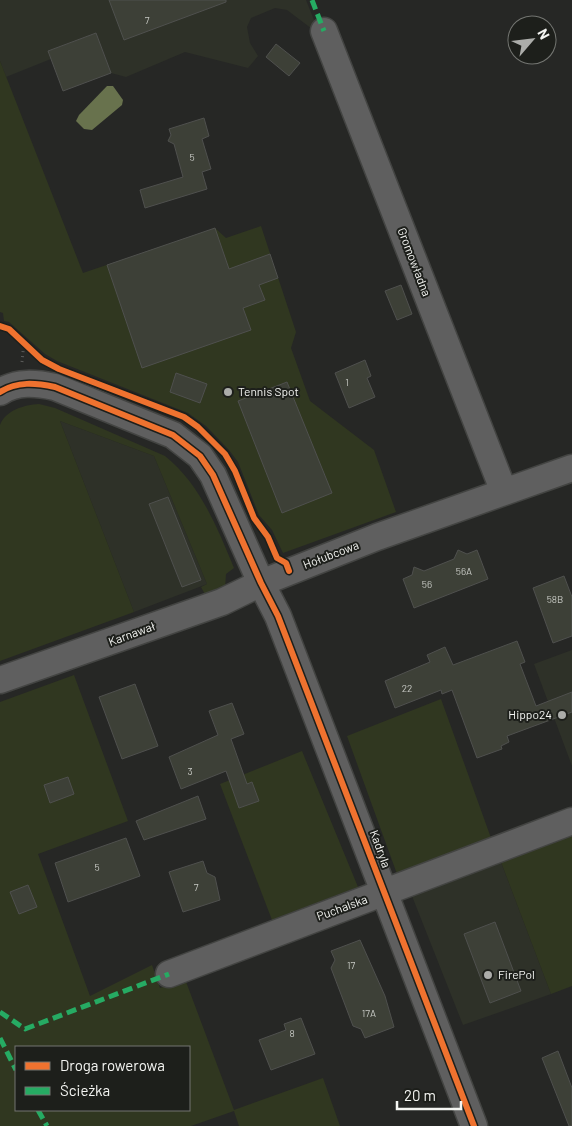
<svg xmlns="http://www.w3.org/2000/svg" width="572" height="1126" viewBox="0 0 572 1126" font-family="Barlow,sans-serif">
  <rect width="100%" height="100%" fill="#262725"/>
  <!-- built -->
  <path fill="#2e3128" d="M0,0H306L320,35L287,10L275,8L251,18L247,27L250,43L258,56L248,68L185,52L126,77L111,73L96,33L48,51L51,59L6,77L0,61Z
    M60,421L154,456L207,584L134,612Z
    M572,650V766L534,664Z
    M501,862L551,994L463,1025L412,896Z"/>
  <!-- green -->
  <path fill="#303720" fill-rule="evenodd" d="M0,61L83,273L215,228L226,238L261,226L296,332L291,348L310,401L374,450L396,512L283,553L272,530L259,515L238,462L229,450L206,426L188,413L57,361L45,354L9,322L4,321L3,313L0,312Z
    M39,404L55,408L165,456C200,484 217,527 234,568L226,574L225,589L208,600L201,587L207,584L154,456L60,421L134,612L0,661V425C6,410 24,405 39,404Z
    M74,675L128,821L38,854L90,996L152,965L160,988L185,979L234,1110L323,1078L340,1126H239L234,1111L191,1126H0V702ZM16,1047H189V1110H16Z
    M441,699L491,838L397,874L347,736Z
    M302,751L358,887L272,920L220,784Z
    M572,836V986L551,994L501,862Z"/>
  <!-- water -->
  <path fill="#68724d" d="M107,86H113L123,100L122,105L92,130L84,129L76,121L79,115Z"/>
  <!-- building -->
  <path fill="#3d4037" stroke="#4f504e" d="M109,0H226V2L124,40Z
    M96,33L111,73L63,91L48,51Z
    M276,44L300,63L289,76L266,57Z
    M204,118L209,136L202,139L211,169L202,172L207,189L145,208L140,190L183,177L174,144L168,141L171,135L169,129Z
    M215,228L229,269L270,254L278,278L259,285L265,300L243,308L251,330L142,368L107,265Z
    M401,285L412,314L397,320L385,291Z
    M365,360L371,376L367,378L375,397L349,408L335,373Z
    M176,373L207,384L200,403L170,392Z
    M287,382L332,493L282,513L238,401Z
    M168,497L201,580L182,587L149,504Z
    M458,550L467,554L477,550L488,579L414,608L403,579L412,575L414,567L424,571L454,559Z
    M564,576L572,597V636L553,643L533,588Z
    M517,641L525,662L520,664L536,706L572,692V712L507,736L509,742L501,746L502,749L477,758L452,690L442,694L441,690L395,708L385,681L430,662L427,655L445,647L453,665Z
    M135,684L158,746L122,759L99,697Z
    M232,703L244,734L231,739L247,784L252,782L259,801L239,808L226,771L181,789L169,757L218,735L209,711Z
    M68,777L74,794L50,803L44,785Z
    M198,796L206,819L144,840L136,821Z
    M126,838L140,876L68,902L55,863Z
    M203,861L207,873L215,877L220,900L183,912L169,872Z
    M28,885L37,907L19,914L10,892Z
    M495,922L521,991L490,1003L464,934Z
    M360,940L385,996L394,1027L365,1038L361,1029L353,1026L331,968L335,960L331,951Z
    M301,1018L315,1054L271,1070L259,1040L286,1030L284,1024Z
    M558,1051L572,1088V1126H569L542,1058Z"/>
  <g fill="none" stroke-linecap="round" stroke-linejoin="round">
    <defs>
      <path id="minor" d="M324,31L504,492
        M0,392C17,381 36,383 55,387L173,435L200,456L213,475L261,583L278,616L474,1126
        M0,680L222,602L261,583L377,537L572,468
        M169,974L572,821"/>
    </defs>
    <!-- minor casing -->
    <use href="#minor" stroke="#434442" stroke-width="29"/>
    <!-- path -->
    <path stroke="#5c5d5b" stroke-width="3" stroke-dasharray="1 4" stroke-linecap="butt" d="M22,362L24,342"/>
    <!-- minor -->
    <use href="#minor" stroke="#5f5f5f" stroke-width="26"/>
    <!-- quiet -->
    <path stroke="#26ab63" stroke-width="5" stroke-dasharray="10 5" stroke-linecap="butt" d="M312,0L324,31
      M0,1012L25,1029L169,974
      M0,1038L16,1070
      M38,1110L47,1126"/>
    <defs>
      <path id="cycleway" d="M0,326L9,329L42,360L59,369L184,417L198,427L225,454L235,471L254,518L268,537L277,558L286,563L289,571
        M0,392C17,381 36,383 55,387L173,435L200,456L213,475L261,583L278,616L474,1126"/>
    </defs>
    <!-- cycleway casing -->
    <use href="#cycleway" stroke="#1d1f1b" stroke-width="9"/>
    <!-- cycleway -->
    <use href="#cycleway" stroke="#ef722f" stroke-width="6"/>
  </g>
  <!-- markers -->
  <g fill="#acadaa" stroke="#1d1f1b" stroke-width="2">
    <circle cx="228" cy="392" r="5"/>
    <circle cx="562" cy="715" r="5"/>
    <circle cx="488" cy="975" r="5"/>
  </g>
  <g text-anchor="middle" stroke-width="4" stroke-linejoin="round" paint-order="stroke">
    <!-- number labels -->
    <g font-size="10" fill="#c6c8c3">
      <text x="147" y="24">7</text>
      <text x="192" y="161">5</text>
      <text x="347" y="386">1</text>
      <text x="464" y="575">56A</text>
      <text x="427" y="588">56</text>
      <text x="555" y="603">58B</text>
      <text x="407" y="692">22</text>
      <text x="190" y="775">3</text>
      <text x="97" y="871">5</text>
      <text x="196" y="891">7</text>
      <text x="351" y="969">17</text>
      <text x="369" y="1017">17A</text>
      <text x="292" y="1037">8</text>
    </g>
    <!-- street labels -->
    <g font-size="12" fill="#f4f5f2" stroke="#1d1f1b">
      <text transform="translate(414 262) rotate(69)" y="4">Gromowładna</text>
      <text transform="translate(331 555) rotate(-21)" y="4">Hołubcowa</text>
      <text transform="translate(132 634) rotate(-20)" y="4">Karnawał</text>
      <text transform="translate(380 849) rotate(70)" y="4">Kadryla</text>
      <text transform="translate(342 908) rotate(-20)" y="4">Puchalska</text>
    </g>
    <!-- poi labels -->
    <g font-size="12" fill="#f4f5f2" stroke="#1d1f1b" text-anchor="start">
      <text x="238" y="396">Tennis Spot</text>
      <text x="552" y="719" text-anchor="end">Hippo24</text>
      <text x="498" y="979">FirePol</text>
    </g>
  </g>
  <!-- legend -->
  <rect x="15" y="1046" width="175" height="65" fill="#1d1f1b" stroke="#737571"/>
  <rect x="25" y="1062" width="25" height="8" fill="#ef722f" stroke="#737571"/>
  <text x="60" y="1071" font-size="15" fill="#f4f5f2">Droga rowerowa</text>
  <rect x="25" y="1087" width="25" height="8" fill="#26ab63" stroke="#737571"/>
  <text x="60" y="1096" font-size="15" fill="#f4f5f2">Ścieżka</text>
  <!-- north arrow -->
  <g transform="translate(532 40) rotate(62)"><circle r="24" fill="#1d1f1b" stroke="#737571"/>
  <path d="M0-4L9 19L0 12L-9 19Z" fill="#acadaa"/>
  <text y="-8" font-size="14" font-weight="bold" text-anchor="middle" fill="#f4f5f2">N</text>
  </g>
  <!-- scale -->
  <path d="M397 1101v8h64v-8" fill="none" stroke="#f4f5f2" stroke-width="2.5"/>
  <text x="404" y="1101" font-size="15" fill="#f4f5f2" stroke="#1d1f1b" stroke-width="4" paint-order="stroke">20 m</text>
</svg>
